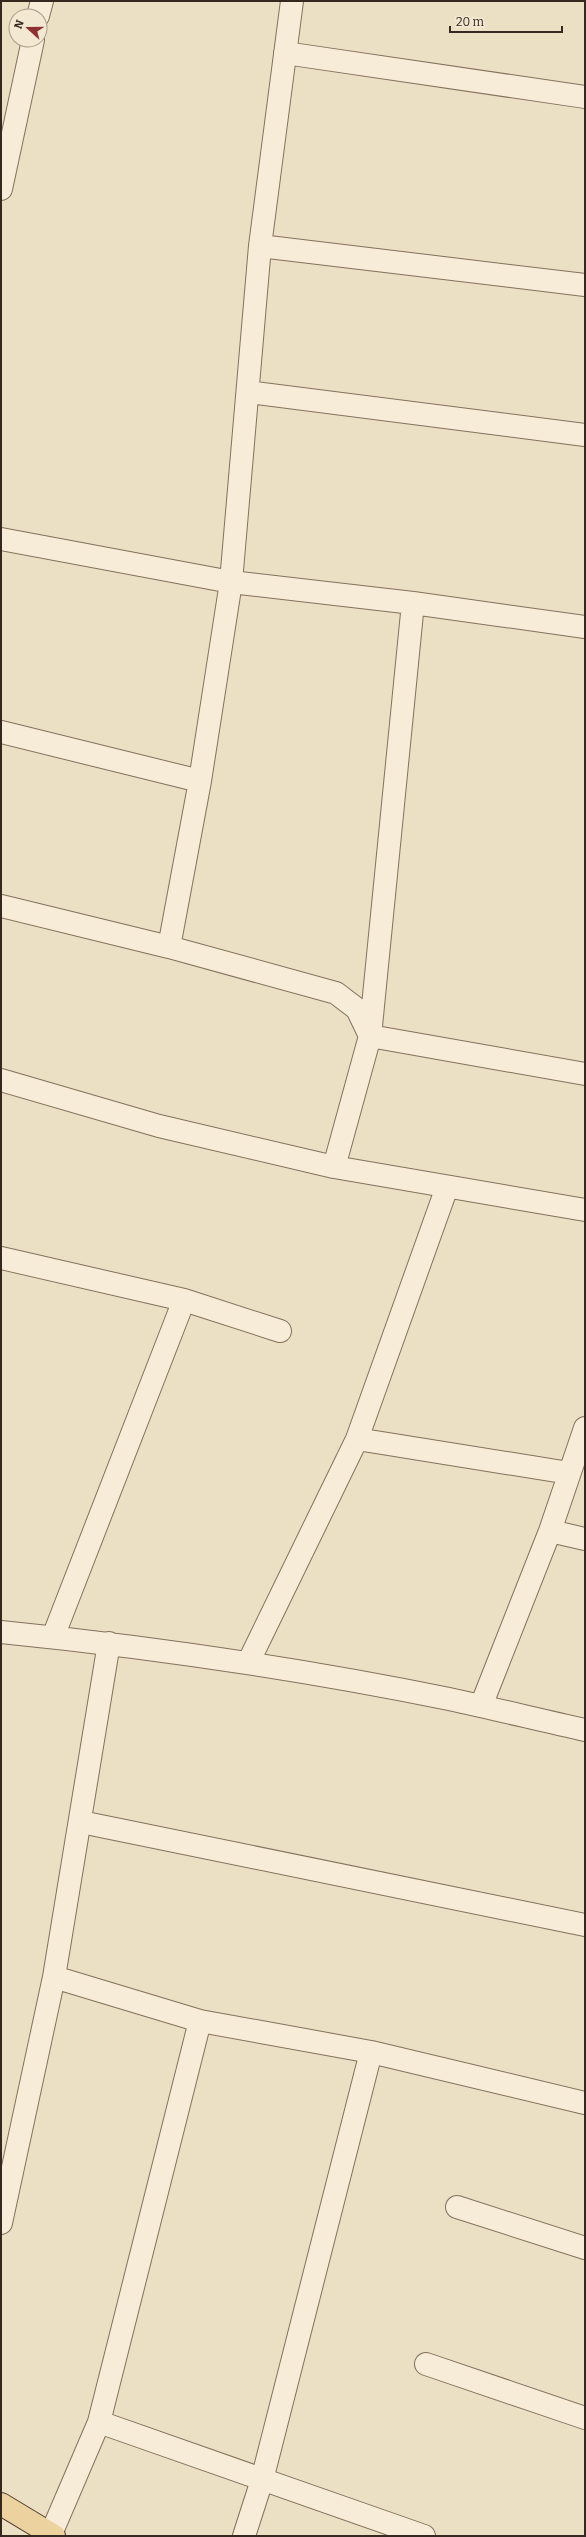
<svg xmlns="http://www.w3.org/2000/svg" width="586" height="2537" viewBox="0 0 586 2537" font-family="Bitter,serif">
  <rect width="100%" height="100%" fill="#ebdfc4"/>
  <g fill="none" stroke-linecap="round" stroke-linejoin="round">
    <defs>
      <path id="minor" d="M38,16L42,1
        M285,53L585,97
        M1,189L33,40
        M260,246L585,285
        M248,392L585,435
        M1,539L231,582L413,603L585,627
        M1,732L200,781
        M1,906L169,947L336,993L357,1009L370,1036L585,1074
        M169,947L200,781L231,582L260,246L292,1
        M1,1080L159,1126L334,1167L585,1210
        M334,1167L370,1036L413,603
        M1,1258L184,1300L280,1331
        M357,1439L569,1473
        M550,1531L585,1539
        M1,1632C151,1647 301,1669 449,1699C495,1709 540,1720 585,1730
        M53,1637L184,1300
        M248,1663L357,1439L447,1187
        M481,1706L550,1531L585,1428
        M81,1822L585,1925
        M54,1977L200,2021L371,2052L585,2103
        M457,2207L585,2248
        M1,2223L54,1977L109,1643
        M426,2364L585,2418
        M99,2422L424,2536
        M51,2534L99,2422L200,2021
        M244,2536L262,2480L371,2052"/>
      <path id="major" d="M1,2504L54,2536"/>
    </defs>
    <!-- minor casing -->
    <use href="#minor" stroke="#84715c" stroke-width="24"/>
    <!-- major casing -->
    <use href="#major" stroke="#523f30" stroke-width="24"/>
    <!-- minor -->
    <use href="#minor" stroke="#f6ecd7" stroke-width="22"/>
    <!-- major -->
    <use href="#major" stroke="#ebd29f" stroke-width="22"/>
  </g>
  <!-- border -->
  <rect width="586" height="2537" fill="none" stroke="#35291f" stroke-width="4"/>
  <!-- north arrow -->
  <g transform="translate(28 28) rotate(291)"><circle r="19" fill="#f3e9d3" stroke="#a79c8b"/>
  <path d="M0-3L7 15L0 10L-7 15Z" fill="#8e3133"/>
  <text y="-6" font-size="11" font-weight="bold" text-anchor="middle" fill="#35291f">N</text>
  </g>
  <!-- scale -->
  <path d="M450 26v6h112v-6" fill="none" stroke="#35291f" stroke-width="2"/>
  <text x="456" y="26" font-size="12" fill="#35291f" stroke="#f3e9d3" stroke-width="3" paint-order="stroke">20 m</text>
</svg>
